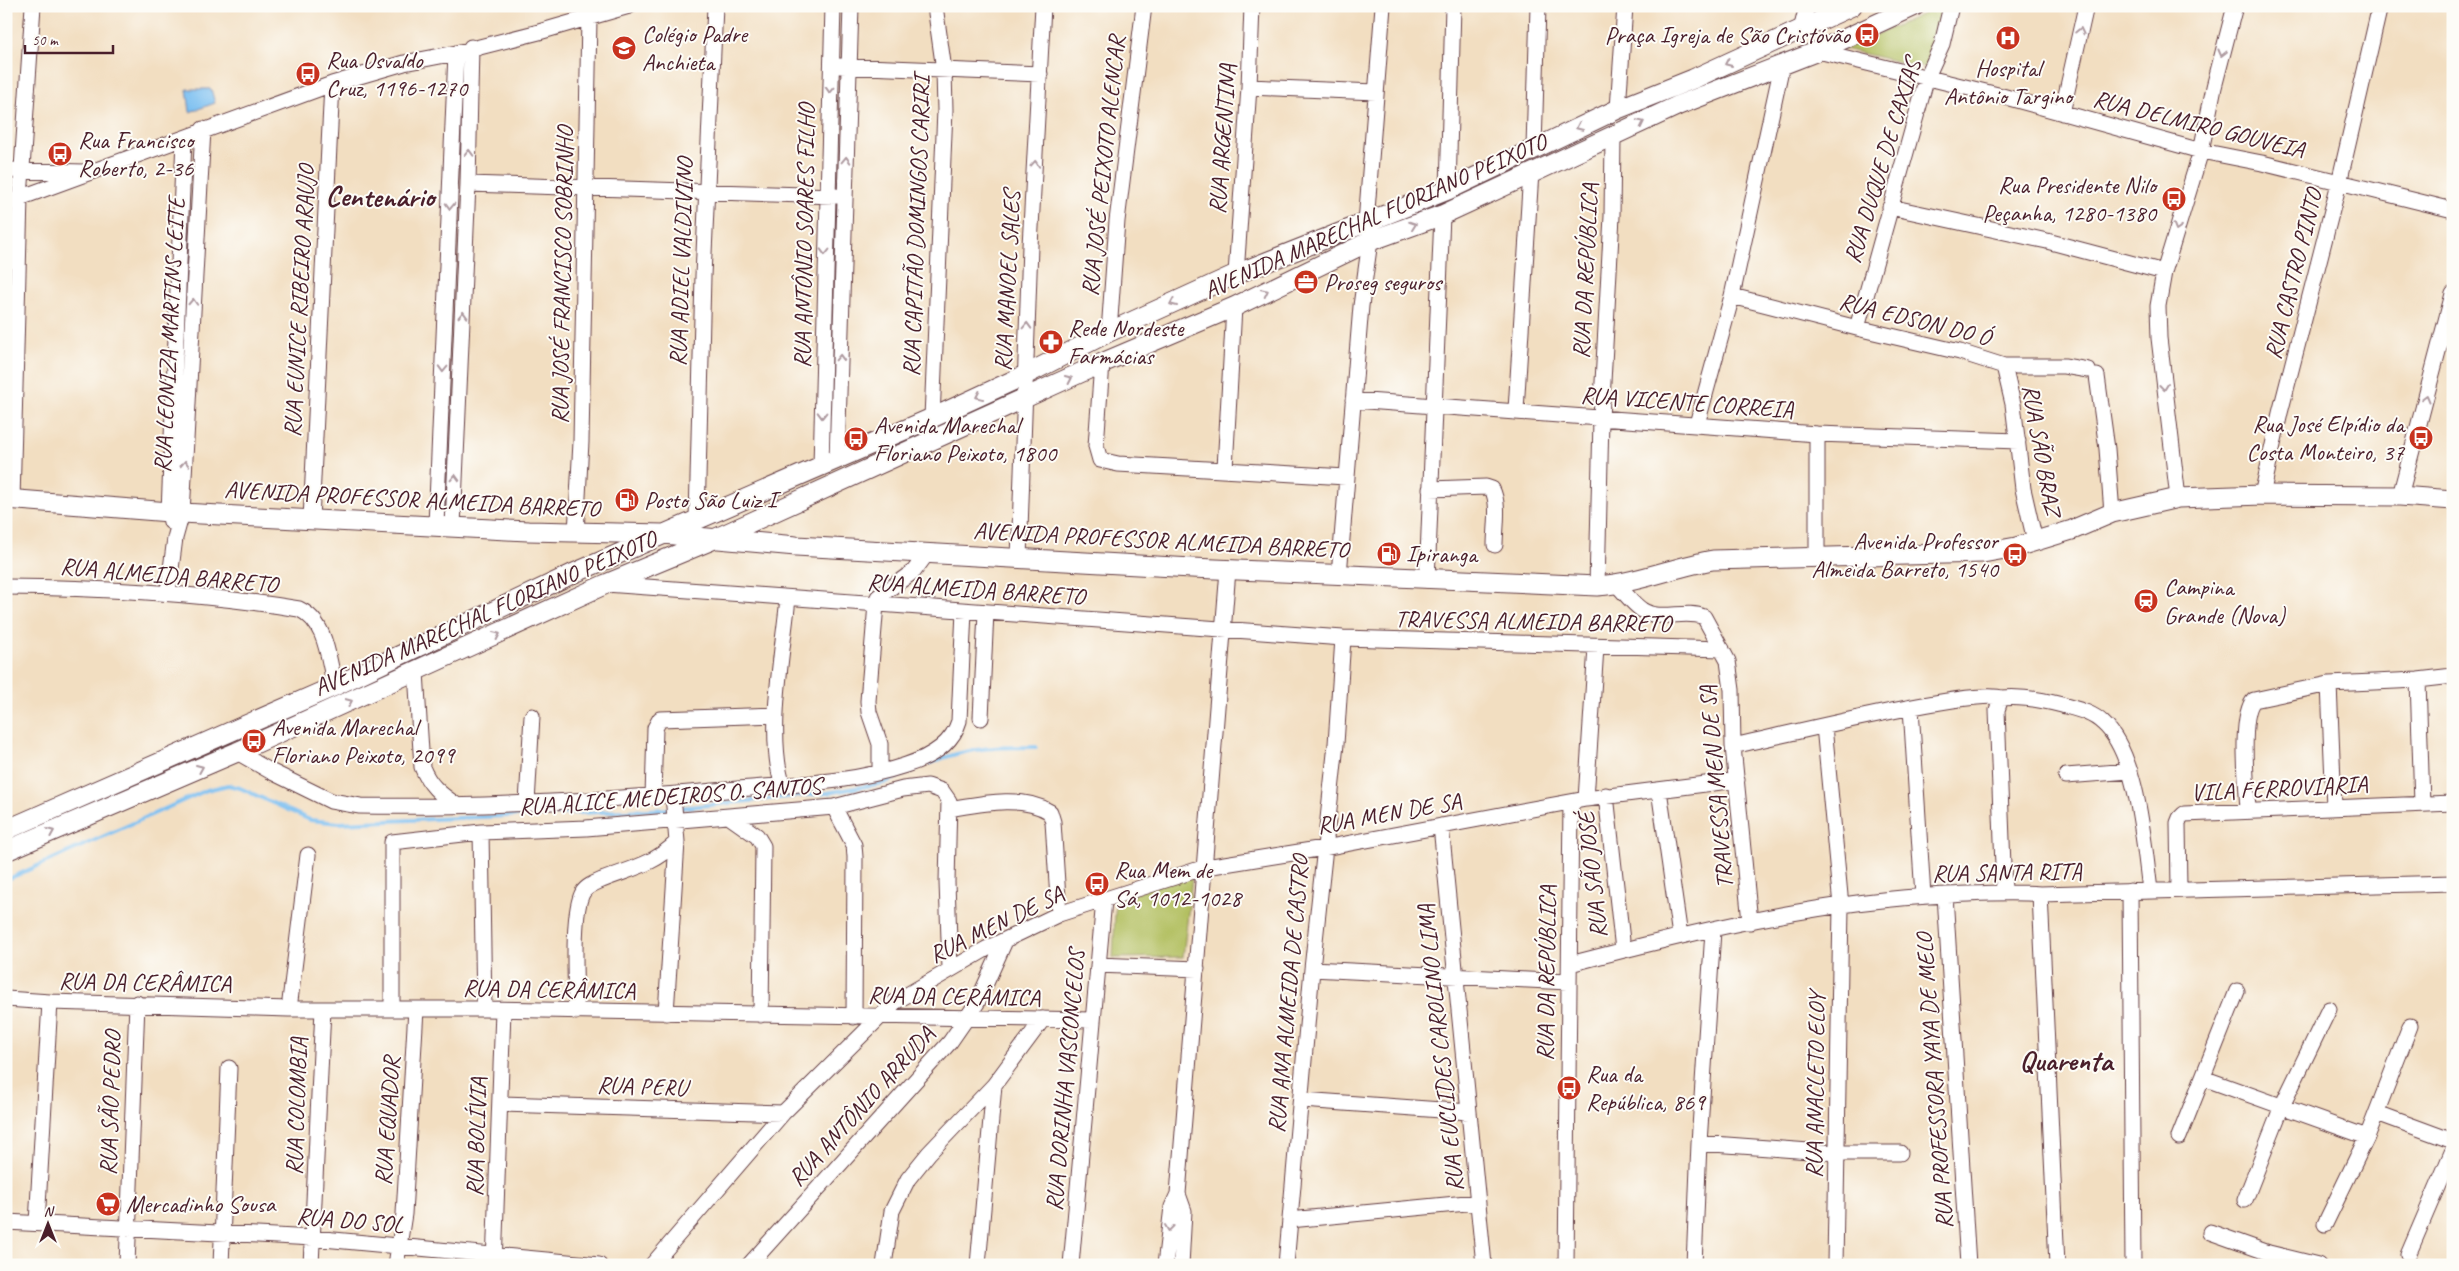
<svg xmlns="http://www.w3.org/2000/svg" width="2459" height="1271" viewBox="0 0 2459 1271" font-family="Caveat,sans-serif">
  <rect width="100%" height="100%" fill="#fdfcf7"/>
  <filter id="ink" filterUnits="userSpaceOnUse"><feTurbulence type="fractalNoise" baseFrequency=".02" numOctaves="2"/><feDisplacementMap in="SourceGraphic" scale="10" xChannelSelector="R" yChannelSelector="G"/><feConvolveMatrix kernelMatrix="1 2 1 2 8 2 1 2 1" color-interpolation-filters="sRGB"/></filter>
  <filter id="wash" filterUnits="userSpaceOnUse"><feTurbulence type="fractalNoise" baseFrequency=".0096" numOctaves="4" result="noise"/><feDisplacementMap in="SourceGraphic" scale="20" xChannelSelector="R" yChannelSelector="G"/><feGaussianBlur stdDeviation="1.12" result="paint"/><feColorMatrix in="noise" values="0 0 0 0 0 0 0 0 0 0 0 0 0 0 0 0 0 1.4 0 .05"/><feComposite in="paint" operator="in"/></filter>
  <g filter="url(#wash)">
    <rect width="100%" height="100%" fill="#f2dec1"/>
    <!-- green -->
    <path fill="#b3c062" stroke="#7e7046" d="M1941,6H1947L1934,70L1844,49Z
      M1193,870L1183,957L1113,958L1116,892Z"/>
    <!-- water -->
    <path fill="#7bbff1" stroke="#626f8e" d="M187,89H211L215,103L190,112Z"/>
    <g fill="none" stroke-linecap="round" stroke-linejoin="round">
      <!-- stream -->
      <path stroke="#7bbff1" stroke-width="4" d="M930,763C968,747 996,747 1036,747
        M679,808L827,793L884,783L917,768
        M6,880L207,790L228,785L240,788L310,820L339,823L672,809"/>
    </g>
  </g>
  <g filter="url(#ink)">
    <g fill="none" stroke-linecap="round" stroke-linejoin="round">
      <defs>
        <path id="minor" d="M1801,30L1807,6
          M1818,51L2002,96L2201,151L2262,163L2453,210
          M840,66L1040,74
          M1249,87L1376,92
          M1618,109L1625,6
          M2062,113L2086,6
          M1534,148L1538,6
          M6,170L84,172
          M468,184L836,196
          M1448,190L1453,6
          M6,203L332,84L404,63L456,53L539,32L629,6
          M1890,207L2047,241L2164,272
          M1366,223L1383,6
          M1236,274L1249,87L1252,6
          M1732,296L1857,328L1960,352L2004,366H2064L2088,370
          M1857,328L1927,77L1942,44L1951,6
          M1109,332L1117,221L1144,6
          M1102,363L1096,446L1100,460L1118,464L1346,477
          M2004,366L2013,404L2023,489L2035,541
          M2097,376L2107,449L2112,513
          M1353,400L1817,434L2018,441
          M1516,410L1531,172
          M932,418L945,110L944,70L935,6
          M1697,424L1732,296L1782,65
          M1817,434V557
          M837,459L851,6
          M821,466L833,6
          M1225,468L1234,307
          M1430,489L1486,487L1492,489C1500,504 1495,528 1495,545
          M2262,495L2280,413L2339,183L2380,6
          M2400,496L2453,294
          M2178,498L2159,338L2158,306L2164,272L2201,151L2214,87L2235,6
          M12,500L20,198L33,6
          M697,519L703,276L715,6
          M311,520L332,84
          M171,522L169,512L184,139
          M436,525L456,53
          M453,526L468,184L471,47
          M576,533L581,442L589,18
          M1019,558L1030,246L1043,6
          M1339,575L1361,306L1370,241
          M1427,580L1442,215
          M606,584L1343,638L1722,649
          M1617,585C1625,593 1633,604 1642,610C1661,622 1685,609 1704,617L1728,661L1732,690L1733,746L1750,922
          M1597,586L1601,419L1612,216L1613,137
          M6,587C105,588 202,593 299,609C327,622 328,659 335,686
          M168,592L175,538L182,513L203,129
          M416,672L422,767C429,785 440,794 455,804
          M2418,680L2422,804
          M2329,684L2334,807
          M1911,708L1923,896
          M981,718L986,612
          M1824,726L1841,906L1835,1265
          M1733,746C1772,738 1977,687 2001,698
          M237,752L270,771L331,801L360,806C486,808 612,800 738,789C794,784 852,783 906,765C928,758 952,745 959,721L964,611
          M880,772V744L869,712L868,701L876,604L878,597L914,571L928,552
          M2066,776L2130,771
          M783,786C766,736 783,651 788,598
          M1659,790L1680,936
          M1606,795L1623,950
          M653,797L655,728L660,719L776,715
          M1586,799L1596,647
          M527,803L532,716
          M834,807L854,845L855,857L854,1017
          M949,809C979,804 1022,794 1050,812L1053,822L1059,914
          M2248,810C2247,787 2239,715 2254,700L2329,684L2418,680L2453,676
          M730,817L757,836L763,846L761,1015
          M1441,826L1484,1265
          M481,832L484,1009
          M2179,889L2178,823L2180,818L2184,814L2453,803
          M2130,891L2133,1265
          M2004,892L1997,710L2001,698C2021,696 2043,700 2062,705C2076,709 2092,712 2103,723C2138,754 2144,845 2150,890
          M2040,894L2057,1265
          M1945,895L1968,1265
          M1570,964C1692,932 1820,901 1945,895C1977,894 2008,891 2040,894L2453,883
          M1098,965L1197,969
          M1312,969L1568,982
          M6,999L50,1002L289,1009H484L1092,1020
          M289,1009L308,855
          M392,1009V842L481,832L586,828L834,807L903,789L928,786L942,791L949,801L947,882L950,969
          M576,1012C576,986 571,912 583,892C587,886 595,883 602,880C632,868 653,865 677,842
          M666,1013L677,842L673,795
          M2203,1078L2367,1137
          M1302,1100L1469,1112
          M500,1104L783,1113
          M2377,1113L2453,1141
          M2179,1137L2237,991
          M1699,1143L1837,1153H1900
          M1178,1194L1184,1211L1181,1265
          M2245,1200L2282,1106L2329,1009
          M1290,1220L1477,1202
          M6,1222L313,1238L599,1265
          M37,1223L50,1002
          M2325,1224L2367,1137L2410,1026
          M2210,1232L2269,1253L2318,1265
          M2408,1255L2453,1150
          M127,1265L137,1003
          M221,1265L229,1068
          M311,1265L323,1009
          M396,1265L404,1214L416,1009
          M494,1265L503,1010
          M652,1265L783,1113L895,1002L986,949L1059,914L1206,867L1324,848L1586,799L1737,780
          M749,1265L950,1042L977,1003L1005,941
          M884,1265L892,1211L908,1179L929,1153L994,1085L1043,1019
          M978,1265L994,1085
          M1071,1265L1104,900
          M1165,1265L1172,1207L1178,1194L1228,570
          M1286,1265L1312,969L1336,744L1343,638
          M1566,1265L1571,803
          M1694,1265L1699,1143L1713,931"/>
        <path id="major" d="M6,499L182,513L528,531L663,534L796,546L1192,568L1597,586C1637,583 1674,567 1713,560L1983,553L2016,547L2072,530L2112,513L2178,498L2262,495L2400,496L2453,500
          M6,830L335,686L572,574L932,418L1025,375L1109,332L1236,274L1448,190L1618,109L1693,79L1852,6
          M6,851L237,752L606,584L712,540L1102,363L1234,307L1370,241L1442,215L1679,105L1818,51L1915,6"/>
      </defs>
      <!-- minor casing -->
      <use href="#minor" stroke="#633c42" stroke-width="17"/>
      <!-- major casing -->
      <use href="#major" stroke="#633c42" stroke-width="21"/>
      <!-- minor -->
      <use href="#minor" stroke="#fff" stroke-width="15"/>
      <!-- major -->
      <use href="#major" stroke="#fff" stroke-width="19"/>
    </g>
    <!-- one-way arrows -->
    <defs><path id="oneway-chevron" d="M-2-3.5L2.5 0L-2 3.5" fill="none" stroke-width="1.6" stroke-linecap="round" stroke-linejoin="round" transform="scale(1.25)"/></defs>
    <g stroke="#ae9aa0">
      <use href="#oneway-chevron" transform="translate(2080 31) rotate(-78)"/>
      <use href="#oneway-chevron" transform="translate(2222 53) rotate(104)"/>
      <use href="#oneway-chevron" transform="translate(1728 63) rotate(156)"/>
      <use href="#oneway-chevron" transform="translate(830 90) rotate(92)"/>
      <use href="#oneway-chevron" transform="translate(1641 123) rotate(-26)"/>
      <use href="#oneway-chevron" transform="translate(1579 127) rotate(155)"/>
      <use href="#oneway-chevron" transform="translate(469 153) rotate(-89)"/>
      <use href="#oneway-chevron" transform="translate(846 160) rotate(-88)"/>
      <use href="#oneway-chevron" transform="translate(1035 164) rotate(-86)"/>
      <use href="#oneway-chevron" transform="translate(450 206) rotate(92)"/>
      <use href="#oneway-chevron" transform="translate(1413 225) rotate(-20)"/>
      <use href="#oneway-chevron" transform="translate(2177 227) rotate(107)"/>
      <use href="#oneway-chevron" transform="translate(825 252) rotate(91)"/>
      <use href="#oneway-chevron" transform="translate(1265 292) rotate(-26)"/>
      <use href="#oneway-chevron" transform="translate(193 302) rotate(-87)"/>
      <use href="#oneway-chevron" transform="translate(1173 303) rotate(156)"/>
      <use href="#oneway-chevron" transform="translate(463 315) rotate(-88)"/>
      <use href="#oneway-chevron" transform="translate(1027 326) rotate(-88)"/>
      <use href="#oneway-chevron" transform="translate(840 358) rotate(-88)"/>
      <use href="#oneway-chevron" transform="translate(443 369) rotate(92)"/>
      <use href="#oneway-chevron" transform="translate(1069 379) rotate(-25)"/>
      <use href="#oneway-chevron" transform="translate(2164 387) rotate(83)"/>
      <use href="#oneway-chevron" transform="translate(979 396) rotate(155)"/>
      <use href="#oneway-chevron" transform="translate(2426 398) rotate(-75)"/>
      <use href="#oneway-chevron" transform="translate(822 415) rotate(91)"/>
      <use href="#oneway-chevron" transform="translate(185 464) rotate(-87)"/>
      <use href="#oneway-chevron" transform="translate(455 478) rotate(-88)"/>
      <use href="#oneway-chevron" transform="translate(497 635) rotate(-25)"/>
      <use href="#oneway-chevron" transform="translate(349 702) rotate(-24)"/>
      <use href="#oneway-chevron" transform="translate(200 768) rotate(-23)"/>
      <use href="#oneway-chevron" transform="translate(51 832) rotate(-23)"/>
      <use href="#oneway-chevron" transform="translate(1169 1228) rotate(97)"/>
    </g>
  </g>
  <!-- icons -->
  <defs>
    <symbol id="bus-disc" viewBox="-11 -11 22 22"><circle r="9.5" fill="#c8321e" stroke="#fdfcf7"/><path d="M-5-6H5V4H4V6H2V4H-2V6H-4V4H-5ZM-3.5-4V0h7V-4ZM-3.5 1.2v1.5H-2V1.2ZM2 1.2v1.5H3.5V1.2Z" fill="#fff"/></symbol>
    <symbol id="hospital-disc" viewBox="-11 -11 22 22"><circle r="9.5" fill="#c8321e" stroke="#fdfcf7"/><path d="M-5-5h3v3.5h4V-5h3V5h-3V1.5h-4V5h-3Z" fill="#fff"/></symbol>
    <symbol id="school-disc" viewBox="-11 -11 22 22"><circle r="9.5" fill="#c8321e" stroke="#fdfcf7"/><path d="M0-5L7-2L0 1L-7-2ZM-4 1L0 2.5L4 1V4Q0 6-4 4Z" fill="#fff"/></symbol>
    <symbol id="office-disc" viewBox="-11 -11 22 22"><circle r="9.5" fill="#c8321e" stroke="#fdfcf7"/><path d="M-6-3h4V-5.5h4V-3h4V5H-6ZM-1-4.5V-3h2v-1.5ZM-6 0V1H6V0Z" fill="#fff"/></symbol>
    <symbol id="pharmacy-disc" viewBox="-11 -11 22 22"><circle r="9.5" fill="#c8321e" stroke="#fdfcf7"/><path d="M-2-6h4v4h4v4h-4v4h-4v-4h-4v-4h4Z" fill="#fff"/></symbol>
    <symbol id="fuel-disc" viewBox="-11 -11 22 22"><circle r="9.5" fill="#c8321e" stroke="#fdfcf7"/><path d="M-5.5-6h7V0h2V4h1.3V-2.5L3-4.5l.8-.8L6-3V5H2.5V1h-1V6h-7ZM-4.2-4.7v3.2H.2V-4.7Z" fill="#fff"/></symbol>
    <symbol id="station-disc" viewBox="-11 -11 22 22"><circle r="9.5" fill="#c8321e" stroke="#fdfcf7"/><path d="M-3-6H3Q5-6 5-4V2Q5 4 3 4L4.5 6H3L1.5 4h-3L-3 6H-4.5L-3 4Q-5 4-5 2V-4Q-5-6-3-6ZM-3.5-4v3h7v-3ZM-3.5 1v1.5H-2V1ZM2 1v1.5H3.5V1Z" fill="#fff"/></symbol>
    <symbol id="supermarket-disc" viewBox="-11 -11 22 22"><circle r="9.5" fill="#c8321e" stroke="#fdfcf7"/><path d="M-6-5.5h2.5l.6 2H6L4.5 2H-2.5L-4.4-4H-6ZM-1.5 3.2a1.3 1.3 0 1 0 .1 0ZM3 3.2a1.3 1.3 0 1 0 .1 0Z" fill="#fff"/></symbol>
  </defs>
  <g fill-rule="evenodd">
    <use href="#bus-disc" x="1853" y="21" width="28" height="28"/>
    <use href="#hospital-disc" x="1994" y="24" width="28" height="28"/>
    <use href="#school-disc" x="610" y="34" width="28" height="28"/>
    <use href="#bus-disc" x="294" y="60" width="28" height="28"/>
    <use href="#bus-disc" x="46" y="140" width="28" height="28"/>
    <use href="#bus-disc" x="2160" y="185" width="28" height="28"/>
    <use href="#office-disc" x="1292" y="268" width="28" height="28"/>
    <use href="#pharmacy-disc" x="1037" y="328" width="28" height="28"/>
    <use href="#bus-disc" x="2407" y="424" width="28" height="28"/>
    <use href="#bus-disc" x="842" y="425" width="28" height="28"/>
    <use href="#fuel-disc" x="613" y="486" width="28" height="28"/>
    <use href="#fuel-disc" x="1375" y="540" width="28" height="28"/>
    <use href="#bus-disc" x="2001" y="541" width="28" height="28"/>
    <use href="#station-disc" x="2132" y="587" width="28" height="28"/>
    <use href="#bus-disc" x="240" y="727" width="28" height="28"/>
    <use href="#bus-disc" x="1083" y="870" width="28" height="28"/>
    <use href="#bus-disc" x="1555" y="1074" width="28" height="28"/>
    <use href="#supermarket-disc" x="94" y="1190" width="28" height="28"/>
  </g>
  <g text-anchor="middle" stroke-width="4" stroke-linejoin="round" paint-order="stroke">
    <!-- poi labels -->
    <g font-size="24" fill="#4a1f2b" stroke="#fdfcf7" text-anchor="start">
      <text x="642" y="42">Colégio Padre<tspan x="642" dy="28">Anchieta</tspan></text>
      <text x="1850" y="43" text-anchor="end">Praça Igreja de São Cristóvão</text>
      <text x="326" y="68">Rua Osvaldo<tspan x="326" dy="28">Cruz, 1196-1270</tspan></text>
      <text x="2008" y="76" text-anchor="middle">Hospital<tspan x="2008" dy="28">Antônio Targino</tspan></text>
      <text x="78" y="148">Rua Francisco<tspan x="78" dy="28">Roberto, 2-36</tspan></text>
      <text x="2156" y="193" text-anchor="end">Rua Presidente Nilo<tspan x="2156" dy="28">Peçanha, 1280-1380</tspan></text>
      <text x="1324" y="290">Proseg seguros</text>
      <text x="1068" y="336">Rede Nordeste<tspan x="1068" dy="28">Farmácias</tspan></text>
      <text x="2404" y="432" text-anchor="end">Rua José Elpídio da<tspan x="2404" dy="28">Costa Monteiro, 37</tspan></text>
      <text x="874" y="433">Avenida Marechal<tspan x="874" dy="28">Floriano Peixoto, 1800</tspan></text>
      <text x="644" y="508">Posto São Luiz I</text>
      <text x="1998" y="549" text-anchor="end">Avenida Professor<tspan x="1998" dy="28">Almeida Barreto, 1540</tspan></text>
      <text x="1406" y="562">Ipiranga</text>
      <text x="2164" y="595">Campina<tspan x="2164" dy="28">Grande (Nova)</tspan></text>
      <text x="272" y="735">Avenida Marechal<tspan x="272" dy="28">Floriano Peixoto, 2099</tspan></text>
      <text x="1114" y="878">Rua Mem de<tspan x="1114" dy="28">Sá, 1012-1028</tspan></text>
      <text x="1586" y="1082">Rua da<tspan x="1586" dy="28">República, 869</tspan></text>
      <text x="126" y="1212">Mercadinho Sousa</text>
    </g>
    <!-- street labels -->
    <g font-size="24" fill="#4a1f2b" stroke="#fdfcf7">
      <text transform="translate(2199 124) rotate(14)" y="8">RUA DELMIRO GOUVEIA</text>
      <text transform="translate(1222 139) rotate(-86)" y="8">RUA ARGENTINA</text>
      <text transform="translate(1882 161) rotate(-73)" y="8">RUA DUQUE DE CAXIAS</text>
      <text transform="translate(1103 166) rotate(-84)" y="8">RUA JOSÉ PEIXOTO ALENCAR</text>
      <text transform="translate(1375 216) rotate(-24)" y="8">AVENIDA MARECHAL FLORIANO PEIXOTO</text>
      <text transform="translate(916 226) rotate(-88)" y="8">RUA CAPITÃO DOMINGOS CARIRI</text>
      <text transform="translate(804 236) rotate(-89)" y="8">RUA ANTÔNIO SOARES FILHO</text>
      <text transform="translate(681 262) rotate(-88)" y="8">RUA ADIEL VALDIVINO</text>
      <text transform="translate(1585 271) rotate(-87)" y="8">RUA DA REPÚBLICA</text>
      <text transform="translate(2293 274) rotate(-76)" y="8">RUA CASTRO PINTO</text>
      <text transform="translate(562 275) rotate(-89)" y="8">RUA JOSÉ FRANCISCO SOBRINHO</text>
      <text transform="translate(1007 281) rotate(-87)" y="8">RUA MANOEL SALES</text>
      <text transform="translate(299 301) rotate(-87)" y="8">RUA EUNICE RIBEIRO ARAUJO</text>
      <text transform="translate(1915 319) rotate(14)" y="8">RUA EDSON DO Ó</text>
      <text transform="translate(169 335) rotate(-87)" y="8">RUA LEONIZA MARTINS LEITE</text>
      <text transform="translate(1687 402) rotate(4)" y="8">RUA VICENTE CORREIA</text>
      <text transform="translate(2042 450) rotate(80)" y="8">RUA SÃO BRAZ</text>
      <text transform="translate(412 499) rotate(3)" y="8">AVENIDA PROFESSOR ALMEIDA BARRETO</text>
      <text transform="translate(1161 540) rotate(3)" y="8">AVENIDA PROFESSOR ALMEIDA BARRETO</text>
      <text transform="translate(169 575) rotate(5)" y="8">RUA ALMEIDA BARRETO</text>
      <text transform="translate(976 589) rotate(4)" y="8">RUA ALMEIDA BARRETO</text>
      <text transform="translate(485 613) rotate(-24)" y="8">AVENIDA MARECHAL FLORIANO PEIXOTO</text>
      <text transform="translate(1533 621) rotate(1)" y="8">TRAVESSA ALMEIDA BARRETO</text>
      <text transform="translate(1716 787) rotate(-95)" y="8">TRAVESSA MEN DE SA</text>
      <text transform="translate(2279 788) rotate(-3)" y="8">VILA FERROVIARIA</text>
      <text transform="translate(670 796) rotate(-4)" y="8">RUA ALICE MEDEIROS O. SANTOS</text>
      <text transform="translate(1389 813) rotate(-10)" y="8">RUA MEN DE SA</text>
      <text transform="translate(2007 872) rotate(-1)" y="8">RUA SANTA RITA</text>
      <text transform="translate(1592 875) rotate(-96)" y="8">RUA SÃO JOSÉ</text>
      <text transform="translate(996 924) rotate(-26)" y="8">RUA MEN DE SA</text>
      <text transform="translate(1546 973) rotate(-89)" y="8">RUA DA REPÚBLICA</text>
      <text transform="translate(145 982) rotate(1)" y="8">RUA DA CERÂMICA</text>
      <text transform="translate(549 989) rotate(1)" y="8">RUA DA CERÂMICA</text>
      <text transform="translate(1288 994) rotate(-85)" y="8">RUA ANA ALMEIDA DE CASTRO</text>
      <text transform="translate(954 996) rotate(1)" y="8">RUA DA CERÂMICA</text>
      <text transform="translate(1440 1048) rotate(-96)" y="8">RUA EUCLIDES CAROLINO LIMA</text>
      <text transform="translate(1065 1080) rotate(-85)" y="8">RUA DORINHA VASCONCELOS</text>
      <text transform="translate(1934 1081) rotate(-94)" y="8">RUA PROFESSORA YAYA DE MELO</text>
      <text transform="translate(1815 1085) rotate(-89)" y="8">RUA ANACLETO ELOY</text>
      <text transform="translate(642 1086) rotate(2)" y="8">RUA PERU</text>
      <text transform="translate(110 1103) rotate(-88)" y="8">RUA SÃO PEDRO</text>
      <text transform="translate(296 1106) rotate(-88)" y="8">RUA COLOMBIA</text>
      <text transform="translate(861 1106) rotate(-48)" y="8">RUA ANTÔNIO ARRUDA</text>
      <text transform="translate(387 1121) rotate(-86)" y="8">RUA EQUADOR</text>
      <text transform="translate(476 1137) rotate(-88)" y="8">RUA BOLÍVIA</text>
      <text transform="translate(350 1220) rotate(5)" y="8">RUA DO SOL</text>
    </g>
    <!-- district labels -->
    <g font-size="29" font-weight="bold" fill="#4a1f2b" stroke="#fdfcf7">
      <text x="380" y="206">Centenário</text>
      <text x="2066" y="1070">Quarenta</text>
    </g>
  </g>
  <!-- margin -->
  <rect width="2459" height="1271" fill="none" stroke="#fdfcf7" stroke-width="25"/>
  <!-- north arrow -->
  <g transform="translate(48 1224)" stroke="#fdfcf7" stroke-width="4" paint-order="stroke">
  <path d="M0-4L9 19L0 12L-9 19Z" fill="#4a1f2b"/>
  <text y="-8" font-size="14" font-weight="bold" text-anchor="middle" fill="#4a1f2b">N</text>
  </g>
  <!-- scale -->
  <path d="M25 45v8h88v-8" fill="none" stroke="#4a1f2b" stroke-width="2.5"/>
  <text x="32" y="45" font-size="15" fill="#4a1f2b" stroke="#fdfcf7" stroke-width="4" paint-order="stroke">50 m</text>
</svg>
